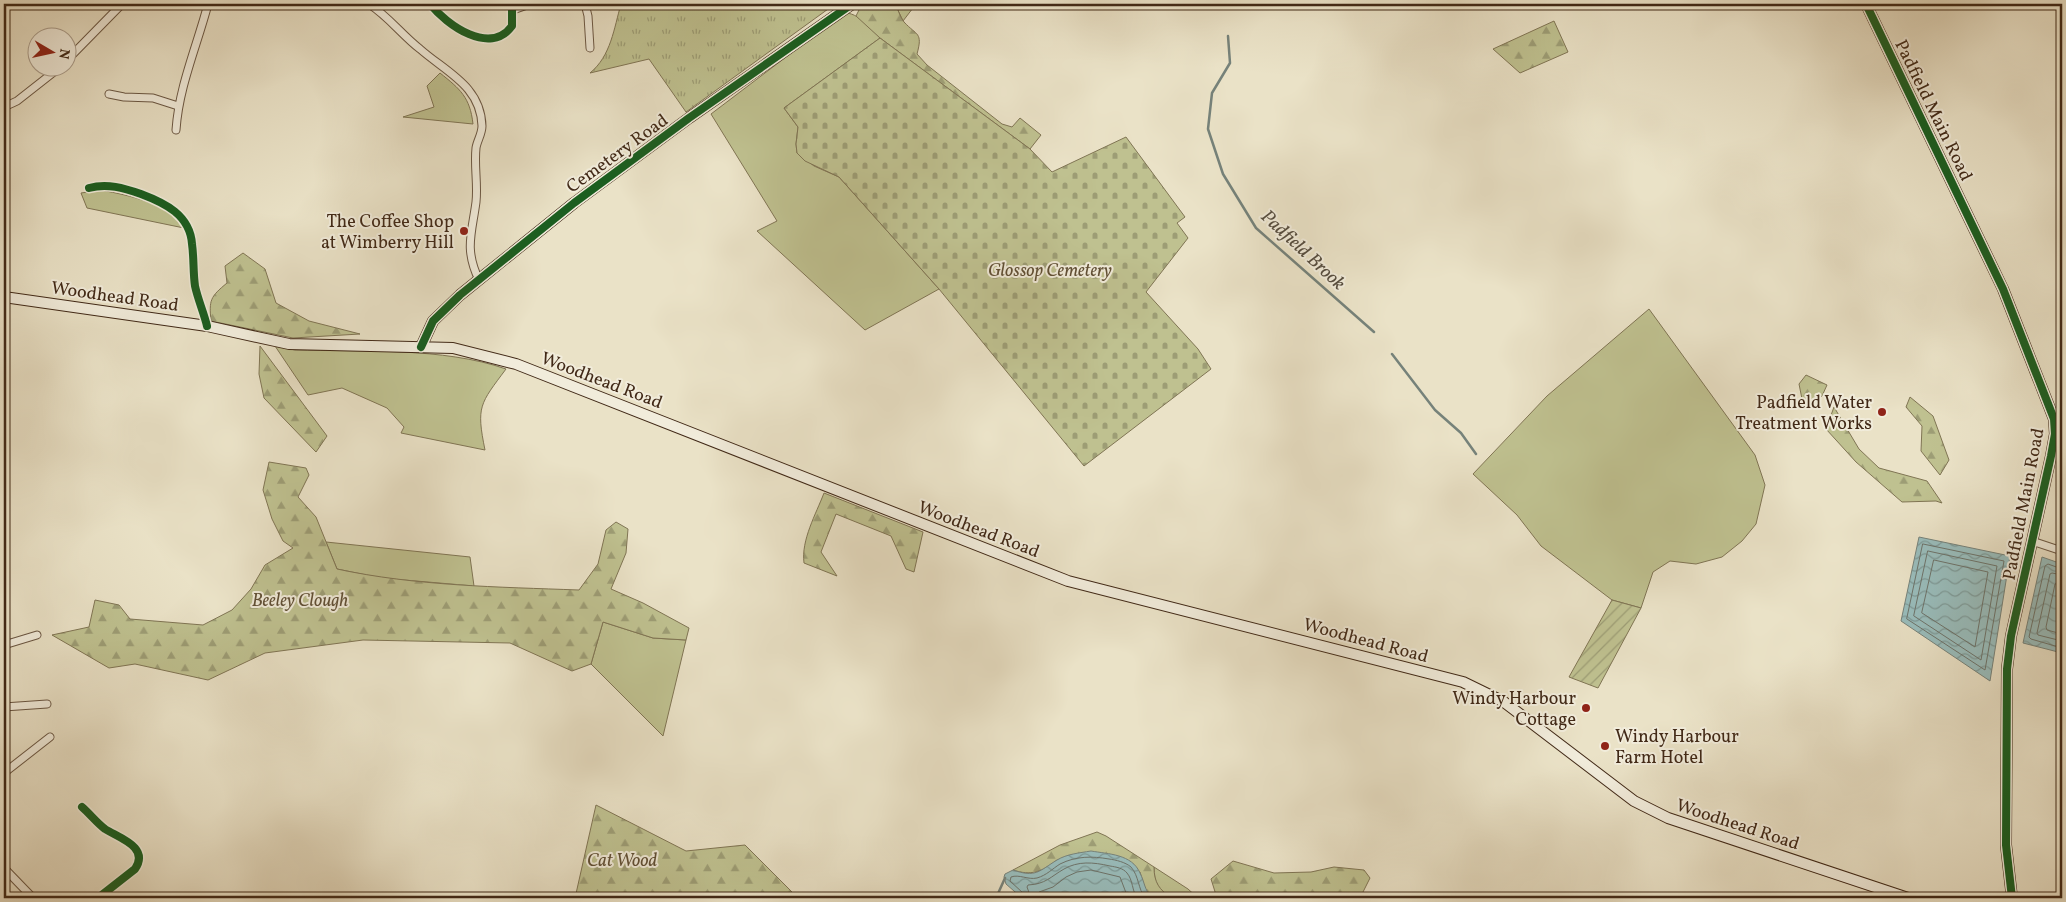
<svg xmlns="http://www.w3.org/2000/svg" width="2066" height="902" viewBox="0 0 2066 902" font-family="Vollkorn,serif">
  <defs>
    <pattern id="forest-firs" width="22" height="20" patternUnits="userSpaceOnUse" patternTransform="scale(1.25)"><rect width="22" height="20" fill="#bfc190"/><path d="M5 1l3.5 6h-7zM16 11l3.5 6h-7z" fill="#9d9d75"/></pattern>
    <pattern id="cemetery-stones" width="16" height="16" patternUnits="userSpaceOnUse" patternTransform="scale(1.25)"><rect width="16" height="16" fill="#bfc190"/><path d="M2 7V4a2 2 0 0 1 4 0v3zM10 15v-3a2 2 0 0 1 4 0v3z" fill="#9d9d75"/></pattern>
    <pattern id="park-tufts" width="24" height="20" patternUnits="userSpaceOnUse" patternTransform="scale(1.25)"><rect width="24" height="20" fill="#bfc190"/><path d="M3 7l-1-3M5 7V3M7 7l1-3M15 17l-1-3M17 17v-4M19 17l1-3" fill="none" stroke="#9d9d75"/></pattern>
    <pattern id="garden-furrows" width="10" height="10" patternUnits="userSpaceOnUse" patternTransform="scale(1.25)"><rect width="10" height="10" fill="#bfc190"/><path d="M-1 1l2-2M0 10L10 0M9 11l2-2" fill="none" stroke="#9d9d75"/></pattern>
    <pattern id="water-waves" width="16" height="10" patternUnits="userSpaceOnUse" patternTransform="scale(1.25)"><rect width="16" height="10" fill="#99bdbc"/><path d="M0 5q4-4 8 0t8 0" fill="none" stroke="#7e9a98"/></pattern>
  </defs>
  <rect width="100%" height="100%" fill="#eae2c7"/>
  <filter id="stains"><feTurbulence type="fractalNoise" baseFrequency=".004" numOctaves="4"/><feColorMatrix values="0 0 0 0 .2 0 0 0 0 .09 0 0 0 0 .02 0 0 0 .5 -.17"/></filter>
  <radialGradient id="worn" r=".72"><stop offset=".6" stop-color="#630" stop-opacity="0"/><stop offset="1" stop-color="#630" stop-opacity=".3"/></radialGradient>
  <!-- grass -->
  <path fill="#bfc190" stroke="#807554" d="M895,4H916L903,21Z
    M844,13C858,12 871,29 880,38L784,108L798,127L796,144L797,153L814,166L839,177L939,289L865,330L757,231L777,221L711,114Z
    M440,73C460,89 470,97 473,124L403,117L434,107L427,86Z
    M101,190C131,196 165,202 184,228L87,208L81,193Z
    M1649,309L1755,455L1765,485L1756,524L1742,541L1722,557L1696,564L1670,561L1653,572L1641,608L1612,600L1541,546L1517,515L1473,474L1547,396Z
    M275,346L295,350C362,352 443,347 506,369C480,404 476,406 485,450L401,433L404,427L387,408L342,388L308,395Z
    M326,542L470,557L474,586L381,578L337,569Z
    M603,622L653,638L686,640L663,736L591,664Z
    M1154,867L1188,889L1198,898C1172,898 1154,898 1154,867Z"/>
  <!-- forest -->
  <path fill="url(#forest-firs)" stroke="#807554" d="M862,4H895C898,9 900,17 904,22C917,36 923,32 917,54L927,65L1002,124L1012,127L1020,118L1041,135L1030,149L880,38L856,16Z
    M1554,21L1568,52L1520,73L1493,49Z
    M243,253L265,269L276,303L309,321L360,334L293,338L211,321C209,300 210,297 227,283L225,266Z
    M260,346L327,436L316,452L264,398L259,374Z
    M1806,375L1827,385L1822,396L1814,403L1802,399L1799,384Z
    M1910,397L1933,416L1949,460L1940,475L1921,451L1922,426L1906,407Z
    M1834,407L1859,449L1879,468L1927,481L1942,503L1936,501L1902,502L1856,462L1826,429Z
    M269,462L306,468L309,475L298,497L316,517L337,569C416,586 498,587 579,590L598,564L606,530L616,522L628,529L626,553L611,589L643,603L689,628L686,640L653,638L603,622L591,664L572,671L510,643L363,640L265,653L208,680L135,664L109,668L52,635L89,627L95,600L119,605L130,619L203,625L232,610L251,589L265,565L293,548L283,541L272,519L263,490Z
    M824,493L923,532L914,572L906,569L891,536L836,514L821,552L837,576L804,563C801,540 816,514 824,493Z
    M596,805L686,851L745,845L798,898H575Z
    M1097,832L1106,836L1154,867C1154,882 1159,890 1172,898H1152L1145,889L1140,872L1057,860C1042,872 1031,876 1013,870L1060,845Z
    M1233,861L1274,873L1311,872L1334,867L1364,870L1370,878L1360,898H1217L1211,879Z"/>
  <!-- cemetery -->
  <path fill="url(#cemetery-stones)" stroke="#807554" d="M880,38L1030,149L1052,172L1126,137L1185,217L1177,223L1188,238L1146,292L1198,349L1211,369L1084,466L939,289L839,177L805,161L797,153L796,144L798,127L784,108Z"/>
  <!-- park -->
  <path fill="url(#park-tufts)" stroke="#807554" d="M621,4H835L686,112L649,59L590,73C611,56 614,28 621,4Z"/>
  <!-- garden -->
  <path fill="url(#garden-furrows)" stroke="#807554" d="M1612,600L1641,608L1598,688L1569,677Z"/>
  <!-- water -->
  <path fill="url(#water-waves)" stroke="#76827a" d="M1919,537L2010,556L1990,681L1901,621Z
    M2042,557L2062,564V653L2023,643Z
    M1091,851C1108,854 1132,854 1140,873C1145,883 1144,889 1152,898H1022L1006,884L1004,877L1005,874L1013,870C1036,878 1039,871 1057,860C1067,854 1079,853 1091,851Z"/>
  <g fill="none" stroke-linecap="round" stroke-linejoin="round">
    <!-- shore -->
    <path stroke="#6d736a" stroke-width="1" d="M1923,544L2004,561L1985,670L1907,619Z
      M1928,551L1997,566L1981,660L1914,616Z
      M1934,560L1988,572L1975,647L1922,613Z
      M2062,569L2048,564L2045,566L2029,637L2031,639L2062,648
      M2062,575L2052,573L2050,574L2037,633L2038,635L2062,641
      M2062,582L2055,584L2046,627L2047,630L2062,634
      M1025,898L1023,893L1010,881L1011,877C1019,874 1028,880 1037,878C1047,875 1052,869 1060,864C1076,856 1092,856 1109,859C1116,860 1125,862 1131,867C1139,876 1138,889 1145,898
      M1031,898L1027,887L1028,885C1046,884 1050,877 1064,869C1078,861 1093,862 1110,866C1116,867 1123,868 1127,873C1133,880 1132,891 1137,898
      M1038,898L1039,892L1053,887L1066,877L1077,872L1091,870L1120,877L1128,898"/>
    <!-- stream -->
    <path stroke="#76827a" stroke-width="2.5" d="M1228,36L1230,63L1212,93L1208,129L1223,174L1256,228L1374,332
      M1392,354L1435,410L1461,433L1476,454
      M996,898L1005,878"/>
    <defs>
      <path id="street" d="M369,4C388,16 402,35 420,49C446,72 481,86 482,126C482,134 477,141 476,148C474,166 478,184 476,202C472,233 464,249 479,280
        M430,4C447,25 490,56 512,26V4
        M585,4L588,16L590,48
        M513,10L530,4
        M68,59L122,4
        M109,94L124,97L153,98L178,106
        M4,107L17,101L59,68
        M176,130C179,86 197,46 208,4
        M89,188C107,183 124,188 141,194C165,203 190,215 192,244C194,258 193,272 195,286C198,300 204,313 207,326
        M2032,541L2062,551
        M4,645L37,635
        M4,707L47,704
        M4,773L50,737
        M82,807C90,814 97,823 105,829C119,838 150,847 135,869L98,898
        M4,868L33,898"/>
      <path id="secondary" d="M1866,4L2003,289L2054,419L2055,434L2051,456L2011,636L2007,669L2006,845L2012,898
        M4,297L207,326L289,344L453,348L516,364L1068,581L1463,682L1504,702L1634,801L1668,818L1908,898
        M421,347L433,321L460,295L574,203L689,118L852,4"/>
    </defs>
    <!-- street casing -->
    <use href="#street" stroke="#6b5743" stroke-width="9"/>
    <!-- secondary casing -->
    <use href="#secondary" stroke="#412917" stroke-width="12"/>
    <!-- street -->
    <use href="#street" stroke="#f1ecdb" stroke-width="7"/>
    <!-- secondary -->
    <use href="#secondary" stroke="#f1ecdb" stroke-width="10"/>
    <defs>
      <path id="cycleway" d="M430,4C447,25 490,56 512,26V4
        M1866,4L2003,289L2054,419L2055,434L2051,456L2011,636L2007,669L2006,845L2012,898
        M89,188C107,183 124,188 141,194C165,203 190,215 192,244C194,258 193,272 195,286C198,300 204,313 207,326
        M421,347L433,321L460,295L574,203L689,118L852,4
        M82,807C90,814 97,823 105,829C119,838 150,847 135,869L98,898"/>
    </defs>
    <!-- cycleway casing -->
    <use href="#cycleway" stroke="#f1ecdb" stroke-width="11"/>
    <!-- cycleway -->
    <use href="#cycleway" stroke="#1b5e20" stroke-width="8"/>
  </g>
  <!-- markers -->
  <g fill="#8f2418" stroke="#f1ecdb" stroke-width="2">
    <circle cx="464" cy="231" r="5"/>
    <circle cx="1882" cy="412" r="5"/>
    <circle cx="1586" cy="708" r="5"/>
    <circle cx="1605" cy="746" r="5"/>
  </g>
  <g text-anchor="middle" stroke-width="4" stroke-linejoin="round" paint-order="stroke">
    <!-- street labels -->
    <g font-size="18" fill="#412917" stroke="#f1ecdb">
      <text transform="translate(1934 110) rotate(64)" y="6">Padfield Main Road</text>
      <text transform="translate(617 153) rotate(-36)" y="6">Cemetery Road</text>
      <text transform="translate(115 296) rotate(8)" y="6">Woodhead Road</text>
      <text transform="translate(602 380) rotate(21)" y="6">Woodhead Road</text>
      <text transform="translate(2023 504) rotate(-79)" y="6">Padfield Main Road</text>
      <text transform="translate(979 529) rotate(21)" y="6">Woodhead Road</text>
      <text transform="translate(1366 640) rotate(15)" y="6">Woodhead Road</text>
      <text transform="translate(1738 824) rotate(18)" y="6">Woodhead Road</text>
    </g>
    <!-- poi labels -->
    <g font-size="18" fill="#412917" stroke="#f1ecdb" text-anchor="end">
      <text x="454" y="227">The Coffee Shop<tspan x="454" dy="21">at Wimberry Hill</tspan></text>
      <text x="1872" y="408">Padfield Water<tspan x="1872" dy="21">Treatment Works</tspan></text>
      <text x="1576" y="704">Windy Harbour<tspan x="1576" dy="21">Cottage</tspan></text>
      <text x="1615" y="742" text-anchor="start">Windy Harbour<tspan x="1615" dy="21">Farm Hotel</tspan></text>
    </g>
    <!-- park labels -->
    <g font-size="18" font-style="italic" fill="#604f35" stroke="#f1ecdb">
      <text x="1050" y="276">Glossop Cemetery</text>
      <text x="300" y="606">Beeley Clough</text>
      <text x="622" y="866">Cat Wood</text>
    </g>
    <!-- water labels -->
    <g font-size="19" font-style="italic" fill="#574e40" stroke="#f1ecdb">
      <text transform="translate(1304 249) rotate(43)" y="7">Padfield Brook</text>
    </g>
  </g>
  <!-- margin -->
  <rect width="2066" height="902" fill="none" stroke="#eae2c7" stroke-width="20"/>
  <rect x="5" y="5" width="2056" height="892" fill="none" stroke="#412917" stroke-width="2.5"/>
  <rect x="10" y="10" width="2046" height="882" fill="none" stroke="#412917"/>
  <!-- north arrow -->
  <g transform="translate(52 52) rotate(99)"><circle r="24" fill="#f1ecdb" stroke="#ab9e8d"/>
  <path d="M0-4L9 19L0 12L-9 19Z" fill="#8f2418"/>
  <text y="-8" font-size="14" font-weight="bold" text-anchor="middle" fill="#412917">N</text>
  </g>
  <rect width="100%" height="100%" filter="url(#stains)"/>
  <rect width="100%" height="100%" fill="url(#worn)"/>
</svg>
